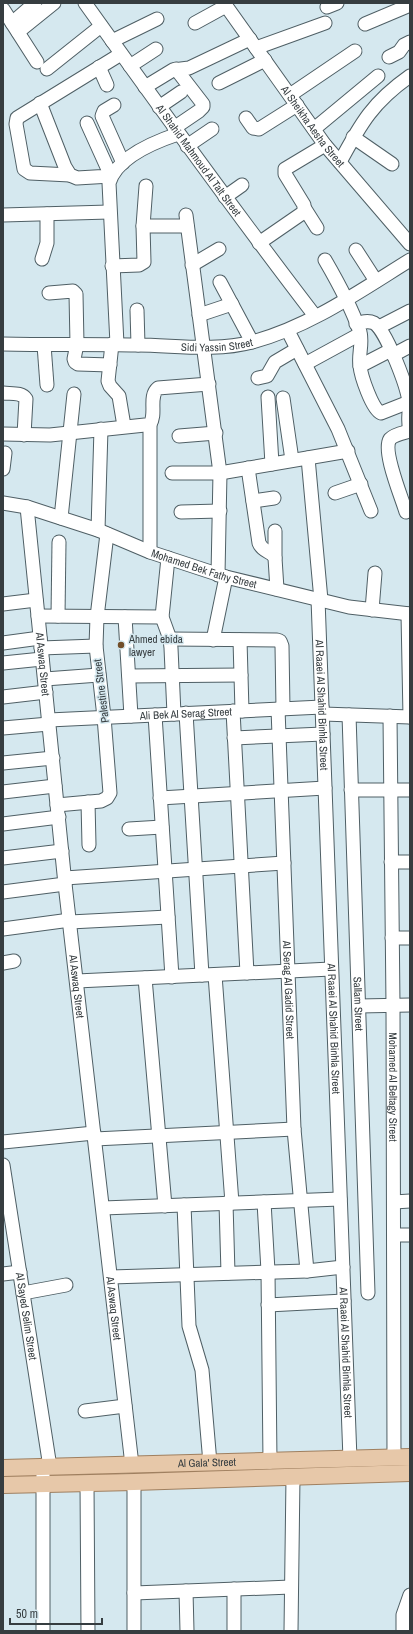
<svg xmlns="http://www.w3.org/2000/svg" width="413" height="1634" viewBox="0 0 413 1634" font-family="'Archivo Narrow',sans-serif">
  <rect width="100%" height="100%" fill="#d5e8ef"/>
  <g fill="none" stroke-linecap="round" stroke-linejoin="round">
    <defs>
      <g id="minor">
        <path id="s1" d="M85,3C160,108 236,213 315,316"/>
        <path id="s2" d="M224,3L325,145L410,244"/>
        <path d="M327,7L337,3"/>
        <path d="M3,9L37,62"/>
        <path d="M12,23L35,3"/>
        <path d="M195,23L226,6"/>
        <path d="M365,24L410,5"/>
        <path d="M18,32L54,3"/>
        <path d="M112,41L157,19"/>
        <path d="M256,48L325,23"/>
        <path d="M389,57L399,52L404,45L410,42"/>
        <path d="M130,66L156,49"/>
        <path d="M99,67L107,85"/>
        <path d="M47,69L101,26"/>
        <path d="M219,83L265,60"/>
        <path d="M145,87L173,70L189,68L250,39"/>
        <path d="M290,95L355,51"/>
        <path d="M40,103L65,167L70,175L77,178L111,176L87,123"/>
        <path d="M114,105L104,111L102,116L123,163"/>
        <path d="M159,107L181,92"/>
        <path d="M246,118L253,128L259,129L297,105"/>
        <path d="M174,128L199,111L203,107V104L176,69"/>
        <path d="M314,129L378,76"/>
        <path d="M353,137L392,164"/>
        <path d="M187,146L212,129"/>
        <path d="M340,162C361,123 373,102 410,76"/>
        <path d="M70,175L30,173L24,169L16,124L17,118L121,54"/>
        <path d="M225,197L242,185"/>
        <path d="M305,209L317,228"/>
        <path d="M3,215L109,212"/>
        <path d="M186,215L220,473L218,575"/>
        <path d="M143,226H187"/>
        <path d="M259,243L304,212V205L285,174V169L325,145"/>
        <path d="M356,250L376,281"/>
        <path d="M42,259L47,243V214"/>
        <path d="M325,260C339,284 351,306 360,332C363,344 358,355 360,366C361,376 372,409 381,413L409,402"/>
        <path d="M192,265L219,249"/>
        <path d="M112,266L139,265L144,262L143,226L146,186"/>
        <path d="M220,282L252,342"/>
        <path d="M49,293L73,291L76,294L77,344L74,359L75,362L78,364L110,365"/>
        <path d="M137,310L138,345"/>
        <path d="M199,315L232,304"/>
        <path d="M356,324C362,322 368,320 374,323C386,330 408,388 409,403C410,412 407,421 410,431"/>
        <path d="M379,327L410,311"/>
        <path d="M288,331L338,429L371,511"/>
        <path id="s3" d="M3,344C48,345 92,344 137,345C174,345 215,352 252,342C309,327 360,291 410,260"/>
        <path d="M112,344L108,381L110,386L119,396L124,426"/>
        <path d="M117,344L109,183C117,157 154,142 178,134"/>
        <path d="M44,345L47,385"/>
        <path d="M393,355L410,346"/>
        <path d="M305,364L360,334"/>
        <path d="M360,366L391,350"/>
        <path d="M258,378L267,376L275,362L297,349"/>
        <path d="M3,393C11,394 22,392 26,399L24,435"/>
        <path d="M268,397L272,464"/>
        <path d="M283,398L292,460"/>
        <path d="M150,424V552"/>
        <path d="M3,434L50,435L145,425L150,424C157,414 148,396 158,388L209,384"/>
        <path d="M179,436L216,433"/>
        <path d="M308,458L321,600"/>
        <path d="M248,468L259,543C263,553 271,550 275,558L277,589"/>
        <path d="M3,469L5,453"/>
        <path d="M172,473H220L348,451"/>
        <path d="M335,493L361,484"/>
        <path d="M253,501L274,498"/>
        <path id="s4" d="M3,503L27,507L98,530L150,552L226,577L349,607L410,614"/>
        <path id="s5" d="M27,507L65,884L132,1465"/>
        <path d="M181,512L220,511"/>
        <path d="M406,512C402,498 382,451 390,439C395,434 403,433 410,431"/>
        <path d="M61,518L74,394"/>
        <path d="M98,530L101,429"/>
        <path d="M168,558L162,617L170,639L171,648L174,714"/>
        <path d="M275,558V531"/>
        <path id="s6" d="M318,599L350,1459"/>
        <path d="M3,604L36,600"/>
        <path d="M372,610L375,573"/>
        <path d="M408,614L410,717"/>
        <path d="M38,616L162,617"/>
        <path d="M58,616L59,542"/>
        <path d="M125,617L131,716"/>
        <path d="M170,639L277,640L280,641L282,646L283,709"/>
        <path d="M213,640L226,577"/>
        <path d="M240,640L242,711"/>
        <path d="M3,643L40,638"/>
        <path d="M41,648L96,646"/>
        <path d="M3,663L42,659"/>
        <path d="M129,676L241,675"/>
        <path d="M45,679L99,675"/>
        <path d="M3,697L46,692"/>
        <path id="s7" d="M278,709L294,1129L307,1271"/>
        <path d="M233,711L247,973"/>
        <path d="M186,713L202,975"/>
        <path d="M323,714L410,717"/>
        <path d="M155,715L172,977"/>
        <path id="s8" d="M349,715L368,1293"/>
        <path id="s9" d="M390,716L393,1005L394,1458"/>
        <path id="s10" d="M49,720L322,707"/>
        <path d="M3,728L49,724"/>
        <path d="M234,738L323,734"/>
        <path d="M3,763L53,758"/>
        <path d="M351,790H410"/>
        <path d="M3,792L55,786"/>
        <path d="M160,798L325,788"/>
        <path d="M88,802L89,845"/>
        <path d="M57,805L101,801L107,798L110,793L104,717L96,646L97,617L107,534"/>
        <path d="M3,824L59,817"/>
        <path d="M129,829L162,827"/>
        <path d="M3,858L62,851"/>
        <path d="M391,862H410"/>
        <path d="M65,878L284,863"/>
        <path d="M3,892L65,884"/>
        <path d="M70,922L168,917"/>
        <path d="M3,929L70,920"/>
        <path d="M392,938H410"/>
        <path d="M3,963L14,961"/>
        <path d="M215,975L232,1203"/>
        <path d="M145,978L165,1206"/>
        <path d="M77,981L331,969"/>
        <path d="M359,1006L410,1005"/>
        <path d="M95,1139L294,1129"/>
        <path d="M3,1142L94,1133"/>
        <path id="s11" d="M3,1165L50,1467"/>
        <path d="M264,1202L268,1271L270,1462"/>
        <path d="M394,1202L410,1201"/>
        <path d="M226,1203L228,1273"/>
        <path d="M184,1205L189,1326L202,1370L210,1463"/>
        <path d="M103,1208L340,1199"/>
        <path d="M394,1235H410"/>
        <path d="M3,1274L20,1272"/>
        <path d="M111,1277L307,1271L343,1267"/>
        <path d="M23,1293L66,1285"/>
        <path d="M268,1305L344,1301"/>
        <path d="M85,1411L125,1406"/>
        <path d="M43,1467V1631"/>
        <path d="M134,1482V1631"/>
        <path d="M87,1483L88,1631"/>
        <path d="M186,1591L187,1631"/>
        <path d="M134,1593L291,1587"/>
        <path d="M234,1631V1589"/>
        <path d="M291,1631L293,1477"/>
        <path d="M403,1631V1615L410,1595"/>
      </g>
      <g id="major">
        <path id="s12" d="M3,1468L410,1457"/>
        <path d="M3,1485L134,1482L410,1473"/>
      </g>
    </defs>
    <!-- minor casing -->
    <use href="#minor" stroke="#4f5f65" stroke-width="15"/>
    <!-- major casing -->
    <use href="#major" stroke="#9f7f5f" stroke-width="18"/>
    <!-- minor -->
    <use href="#minor" stroke="#fff" stroke-width="13"/>
    <!-- major -->
    <use href="#major" stroke="#e7c8a9" stroke-width="16"/>
  </g>
  <!-- markers -->
  <circle fill="#724e29" stroke="#d5e8ef" stroke-width="1.5" cx="121" cy="645" r="4"/>
  <g text-anchor="middle" stroke-width="3" stroke-linejoin="round" paint-order="stroke">
    <!-- street labels -->
    <g font-size="11" fill="#363d40" stroke="#d5e8ef">
      <text dy="4" stroke="none"><textPath href="#s2" startOffset="152">Al Sheikha Aesha Street</textPath></text>
      <text dy="4" stroke="none"><textPath href="#s1" startOffset="194">Al Shahid Mahmoud Al Talt Street</textPath></text>
      <text dy="4" stroke="none"><textPath href="#s3" startOffset="214">Sidi Yassin Street</textPath></text>
      <text dy="4" stroke="none"><textPath href="#s4" startOffset="212">Mohamed Bek Fathy Street</textPath></text>
      <text dy="4" stroke="none"><textPath href="#s5" startOffset="158">Al Aswaq Street</textPath></text>
      <text transform="translate(101 691) rotate(-97)" y="4">Palestine Street</text>
      <text dy="4" stroke="none"><textPath href="#s6" startOffset="106">Al Raaei Al Shahid Binhla Street</textPath></text>
      <text dy="4" stroke="none"><textPath href="#s10" startOffset="137">Ali Bek Al Serag Street</textPath></text>
      <text dy="4" stroke="none"><textPath href="#s5" startOffset="482">Al Aswaq Street</textPath></text>
      <text dy="4" stroke="none"><textPath href="#s7" startOffset="281">Al Serag Al Gadid Street</textPath></text>
      <text dy="4" stroke="none"><textPath href="#s8" startOffset="289">Sallam Street</textPath></text>
      <text dy="4" stroke="none"><textPath href="#s6" startOffset="430">Al Raaei Al Shahid Binhla Street</textPath></text>
      <text dy="4" stroke="none"><textPath href="#s9" startOffset="371">Mohamed Al Beltagy Street</textPath></text>
      <text dy="4" stroke="none"><textPath href="#s5" startOffset="806">Al Aswaq Street</textPath></text>
      <text dy="4" stroke="none"><textPath href="#s11" startOffset="153">Al Sayed Selim Street</textPath></text>
      <text dy="4" stroke="none"><textPath href="#s6" startOffset="754">Al Raaei Al Shahid Binhla Street</textPath></text>
      <text dy="4" stroke="none"><textPath href="#s12" startOffset="204">Al Gala' Street</textPath></text>
    </g>
    <!-- poi labels -->
    <g font-size="11" fill="#363d40" stroke="#d5e8ef" text-anchor="start">
      <text x="129" y="643">Ahmed ebida<tspan x="129" dy="13">lawyer</tspan></text>
    </g>
  </g>
  <!-- border -->
  <rect width="413" height="1634" fill="none" stroke="#363d40" stroke-width="8"/>
  <!-- scale -->
  <path d="M10 1618v6h92v-6" fill="none" stroke="#363d40" stroke-width="2"/>
  <text x="16" y="1618" font-size="12" fill="#363d40" stroke="#d5e8ef" stroke-width="3" paint-order="stroke">50 m</text>
</svg>
